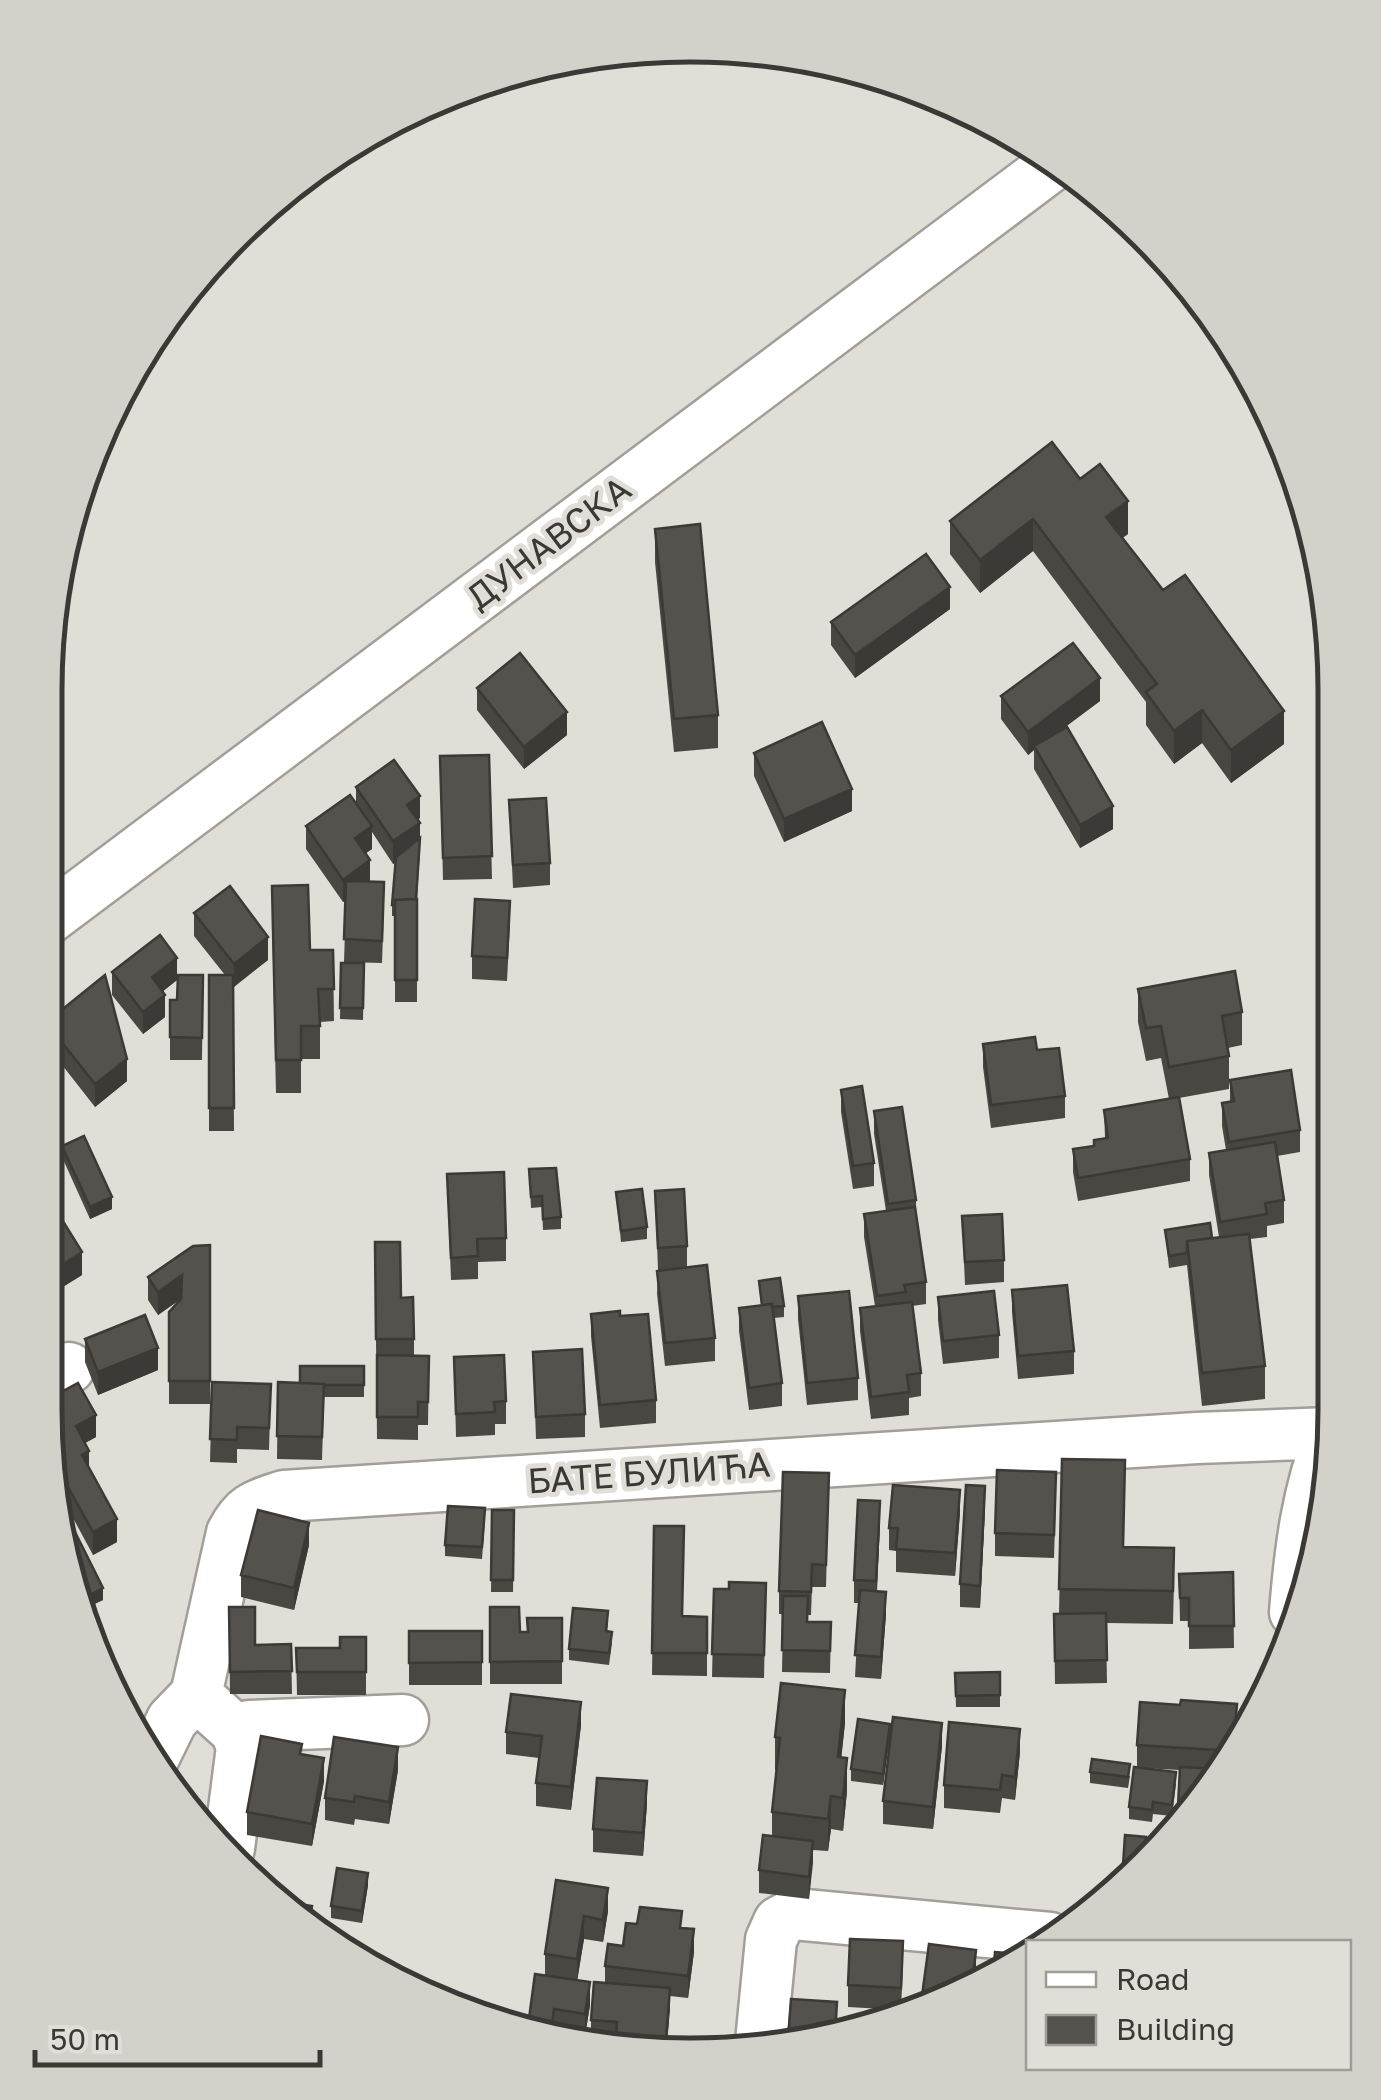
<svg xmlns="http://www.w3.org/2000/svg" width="1381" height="2100" viewBox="0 0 1381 2100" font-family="'Golos Text',sans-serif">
  <rect width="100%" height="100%" fill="#e1ded7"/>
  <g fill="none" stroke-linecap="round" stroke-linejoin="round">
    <defs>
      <path id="minor" d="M48,919L1050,167
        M45,1383L69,1368
        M1295,1612C1300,1551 1307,1490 1331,1433
        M196,1695L236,1731L242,1747L229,1848
        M236,1731L249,1726L403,1720
        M151,1763L172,1720L196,1695L232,1533C246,1506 257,1505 284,1496L1197,1438L1330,1433
        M761,2042L771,1940L779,1922L794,1914L1050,1938"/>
    </defs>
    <!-- minor casing -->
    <use href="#minor" stroke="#a29f99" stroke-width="55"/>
    <!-- minor -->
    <use href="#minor" stroke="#fff" stroke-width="50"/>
  </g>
  <!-- wall -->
  <path fill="#494742" d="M1080,479L1128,534L1122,538L1284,744L1231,783L1202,743L1174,764L1146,725V702L1033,551L980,593L950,554V521Z
    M655,529L718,715V748L674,752L655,562Z
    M950,609L855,678L831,645V622Z
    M477,688L567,735L524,769L477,710Z
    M1001,696L1100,701L1059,731L1113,829L1080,848L1034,769V750L1028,755L1001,719Z
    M754,753L852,811L784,842L754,776Z
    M489,755L492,879L443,880L440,756Z
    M356,787L420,818L418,820L420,823V850L417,899V1002H395V916H392V905L396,862L393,864L372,832V849L365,853L370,882L384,905L382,963L344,962L346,900L343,902L306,849V826L356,804Z
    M509,800L550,863V885L513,888Z
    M194,913L268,960L233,986L234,1131H209V975H225L194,936Z
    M272,919L310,950H333L334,1021L320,1022V1059H301V1093H276Z
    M510,924L507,981L472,979V956Z
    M341,963H364L363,1020L340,1019Z
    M112,972L177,980L163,991L165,1017L143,1034L112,995Z
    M203,975L202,1060H170V1000H177Z
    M1138,989L1242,1012V1045L1228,1048L1229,1056V1089L1179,1098L1190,1159V1181L1078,1201L1073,1172V1149L1094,1146L1105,1138L1104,1110L1169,1099L1161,1058L1146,1061L1138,1022Z
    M48,1021L127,1081L95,1107L48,1047Z
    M983,1044L1065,1096V1118L991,1128L983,1067Z
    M1230,1080L1300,1130V1152L1277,1156L1284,1200V1223L1267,1226V1237L1250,1239L1265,1366V1399L1202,1406L1187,1265L1169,1268L1165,1230L1212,1238L1219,1237L1209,1175V1153L1226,1150L1222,1126V1103L1230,1102Z
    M841,1090L874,1163V1186L853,1189L841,1112Z
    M874,1111L916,1200V1216L926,1282V1304L912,1306L921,1373V1396L909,1398V1415L871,1419L860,1331V1308L875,1306L864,1237V1214L886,1211L874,1134Z
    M62,1146L112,1209L90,1219L62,1157Z
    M529,1169L561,1217V1229L543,1230L542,1207L531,1208Z
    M447,1174L506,1238V1261L478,1262V1279L451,1280Z
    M655,1191L687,1246V1268L715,1338V1361L665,1366L657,1294L658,1270Z
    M616,1192L647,1227V1239L621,1242Z
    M46,1194L82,1275L61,1288L46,1264Z
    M962,1216L1004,1260V1282L965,1285Z
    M375,1242L401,1298L414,1339V1355L429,1356L428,1425H418V1440L377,1439Z
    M210,1245V1404H169V1312L181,1299L158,1315L148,1300V1277Z
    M759,1281L784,1306V1317L774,1318L782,1383V1406L749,1410L739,1331V1308L761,1305Z
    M1012,1290L1074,1351V1374L1018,1379L1012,1312Z
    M798,1296L858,1378V1400L807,1405L798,1319Z
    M938,1297L999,1335V1358L943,1364L938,1320Z
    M591,1314L620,1316L656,1400V1423L600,1428L591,1336Z
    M85,1339L158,1370L98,1395L85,1362Z
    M533,1352L585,1414V1437L536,1439Z
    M454,1357L506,1401V1424H495V1435L456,1437Z
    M364,1366V1397H324L322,1460L277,1459L278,1382L300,1383Z
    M212,1382L271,1384L269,1450L237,1449V1463L210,1462Z
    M45,1410L96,1437L85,1443L89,1469L117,1542L93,1555L59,1492Z
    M1062,1459L1124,1547L1174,1581L1173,1624L1106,1623L1107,1683L1055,1684L1054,1614H1059Z
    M829,1473L826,1587H812L811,1615H808V1622H831L830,1673L782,1672L783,1614H779V1591Z
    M1056,1494L1054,1558L995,1556V1533Z
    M985,1509L980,1608L960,1607V1584Z
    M492,1510H514L513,1592H491Z
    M960,1512L955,1576L896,1572V1551L889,1550V1528Z
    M485,1520L482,1559L445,1556V1545Z
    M880,1524L877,1591L886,1614L881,1679L855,1677L859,1603H854V1580Z
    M654,1526L682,1616L707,1617V1676L652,1675Z
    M65,1534L103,1600L90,1606L71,1568Z
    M309,1545L294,1610L241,1597V1575Z
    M1233,1572L1234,1648L1189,1649V1621H1180L1179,1574Z
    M766,1583L764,1678L712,1677L714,1589H729Z
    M229,1607L255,1645L291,1644L292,1694H230Z
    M490,1607L520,1632H527L562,1618V1684H490Z
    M608,1623L607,1631L612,1643L609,1665L569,1660V1649Z
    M409,1631H482V1685H409Z
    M366,1637V1695H297L296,1648H340Z
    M1000,1672V1707H956L955,1673Z
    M845,1723L841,1758L847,1791L843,1831L831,1829L828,1851L813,1850L809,1899L759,1893V1870L772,1836V1812L776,1770H775V1737Z
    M581,1725L571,1810L536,1806V1783L539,1758L506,1754V1732Z
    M1237,1727L1235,1746L1179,1830H1178V1807L1180,1770L1142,1768L1176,1784L1172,1816L1153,1814L1152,1822L1129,1819V1807L1137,1767V1745Z
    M890,1735L883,1785L851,1781V1769Z
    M942,1746L933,1829L883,1824V1801Z
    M1020,1752L1015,1800L1002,1798L1000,1813L944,1808V1785Z
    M302,1754L324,1781L312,1846L247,1835V1812Z
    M398,1770L389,1824L355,1819L354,1825L325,1820V1798Z
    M1090,1772L1130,1776L1128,1788L1090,1783Z
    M647,1804L643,1856L593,1852V1829Z
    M368,1885L362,1923L331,1918V1906Z
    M608,1888V1911L603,1942L584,1939L577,1980L590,2005L585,2036L528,2026L545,1975V1954Z
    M682,1928L694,1952L688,1998L670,1996L667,2052L648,2054L616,2046V2044L591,2040V2020L605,1983V1966L623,1946Z
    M903,1964L901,2010L848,2007V1985Z
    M976,1972L975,1984L922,2006V1996Z"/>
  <!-- shaded-wall -->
  <path fill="#3c3936" d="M1128,501V534L1106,550V517Z
    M1033,519V551L980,593V560Z
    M950,587V609L855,678V655Z
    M1100,678V701L1036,749L1034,746V750L1028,755V732Z
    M1202,710V743L1174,764V731Z
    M1284,711V744L1231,783V750Z
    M567,712V735L524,769V747Z
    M852,789V811L784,842V819Z
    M420,796V818L407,827V805Z
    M1113,806V829L1080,848V825Z
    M420,823V845L393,864V841Z
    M372,826V849L355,861V838Z
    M370,860V883L343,902V880Z
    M268,937V960L234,987V964Z
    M177,958V980L152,1000V977Z
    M165,995V1017L143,1034V1012Z
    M127,1059V1081L95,1107V1084Z
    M49,1130V1153L47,1154V1132Z
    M112,1197V1209L90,1219V1207Z
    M82,1252V1275L61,1288V1266Z
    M182,1275V1298L158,1315V1292Z
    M158,1348V1370L98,1395V1372Z
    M96,1415V1437L76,1448V1426Z
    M89,1451V1473L82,1455Z
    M985,1486V1509L980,1608V1586Z
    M960,1490V1512L955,1576V1553Z
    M880,1501V1524L876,1604V1581Z
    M117,1519V1542L93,1555V1532Z
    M309,1523V1545L294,1610V1588Z
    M103,1588V1600L90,1606V1595Z
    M886,1592V1614L881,1679V1657Z
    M845,1690V1723L838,1790V1757Z
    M581,1702V1725L571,1810V1787Z
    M942,1723V1746L933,1829V1807Z
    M890,1724V1735L883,1785V1774Z
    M1020,1729V1752L1015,1800V1777Z
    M398,1747V1770L389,1824V1802Z
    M324,1758V1781L312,1846V1824Z
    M847,1758V1791L843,1831V1798Z
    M647,1781V1804L643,1856V1833Z
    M831,1796V1829L828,1851V1819Z
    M813,1841V1863L809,1899V1877Z
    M368,1873V1885L362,1923V1911Z
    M608,1888V1911L603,1942V1920Z
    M584,1916V1939L577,1982V1959Z
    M694,1929V1952L688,1998V1976Z
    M976,1950V1972L975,1984L972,1986Z
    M590,1982V2005L585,2036V2014Z
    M670,1988V2010L666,2052V2039Z"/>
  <!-- building -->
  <path fill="#55524d" stroke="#3c3936" stroke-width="2.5" d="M1052,442L1080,479L1100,464L1128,501L1106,517L1163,590L1185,575L1284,711L1231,750L1202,710L1174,731L1146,692L1157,684L1033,519L980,560L950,521Z
    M700,524L718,715L674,719L655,529Z
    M926,554L950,587L855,655L831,622Z
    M1073,643L1100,678L1028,732L1001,696Z
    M520,653L567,712L524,747L477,688Z
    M822,722L852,789L784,819L754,753Z
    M1067,727L1113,806L1080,825L1034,746Z
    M489,755L492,856L443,858L440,756Z
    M394,760L420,796L407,805L420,823L393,841L356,787Z
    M350,795L372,826L355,838L370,860L343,880L306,826Z
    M546,798L550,863L513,865L509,800Z
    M420,838L416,899L395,900V905H392L396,857Z
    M346,881L384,882L382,941L344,939Z
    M308,885L310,950H333L334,989H318L320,1026H301V1060H276L272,886Z
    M230,886L268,937L234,964L194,913Z
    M417,899V980H395V900Z
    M475,899L510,901L507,958L472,956Z
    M160,935L177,958L152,977L165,995L143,1012L112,972Z
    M341,963H364L363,1008H340Z
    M1235,971L1242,1012L1222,1016L1229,1056L1169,1067L1161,1026L1146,1028L1138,989Z
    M105,975L127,1059L95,1084L48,1025V1021Z
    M178,975H203L202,1038L170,1037V1000H177Z
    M209,975H233L234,1108H209Z
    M1035,1037L1037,1050L1059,1048L1065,1096L991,1105L983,1044Z
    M1291,1070L1300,1130L1229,1142L1222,1103L1234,1101L1230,1080Z
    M862,1086L874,1163L853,1166L841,1090Z
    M1179,1097L1190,1159L1078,1178L1073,1149L1094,1146V1140L1108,1138L1104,1110Z
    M902,1107L916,1200L888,1204L874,1111Z
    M84,1136L112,1197L90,1207L62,1146Z
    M1275,1142L1284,1200L1265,1203L1267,1214L1220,1222L1209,1153Z
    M556,1168L561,1217L543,1219L542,1196L531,1197L529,1169Z
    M504,1172L506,1238L477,1239L478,1256L451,1258L447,1174Z
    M642,1189L647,1227L621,1231L616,1192Z
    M684,1189L687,1246L658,1248L655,1191Z
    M46,1194L82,1252L61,1266L46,1241Z
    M915,1207L926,1282L904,1285L906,1292L877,1296L864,1214Z
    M1002,1214L1004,1260L965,1262L962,1216Z
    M1210,1223L1212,1238L1187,1241V1253L1169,1256L1165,1230Z
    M1249,1234L1265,1366L1202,1373L1187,1241Z
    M375,1242H400L401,1298L413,1297L414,1339H376Z
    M210,1245V1381H169V1312L181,1299L182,1275L158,1292L148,1277L193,1246Z
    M707,1265L715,1338L665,1343L657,1271Z
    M780,1278L784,1306L772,1307V1304L762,1305L759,1281Z
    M1067,1285L1074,1351L1018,1356L1012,1290Z
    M849,1291L858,1378L807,1383L798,1296Z
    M994,1291L999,1335L943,1341L938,1297Z
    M912,1302L921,1373L907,1375L909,1392L871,1397L860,1308Z
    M772,1304L782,1383L749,1388L739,1308Z
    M620,1311V1316L648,1314L656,1400L600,1405L591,1314Z
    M145,1315L158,1348L98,1372L85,1339Z
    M582,1349L585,1414L536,1417L533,1352Z
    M377,1355L429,1356L428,1402H418V1417H377Z
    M504,1355L506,1401L494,1402L495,1412L456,1414L454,1357Z
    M300,1366H364V1385H324V1384L300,1383Z
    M212,1382L271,1384L269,1428L237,1427V1440L210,1439Z
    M278,1382L324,1384L322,1437L277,1436Z
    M78,1383L96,1415L76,1426L89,1451L82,1455L117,1519L93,1532L53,1460L45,1410V1401Z
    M1062,1459L1125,1460L1123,1547L1174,1548L1173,1591L1059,1589Z
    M997,1470L1056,1472L1054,1535L995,1533Z
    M783,1472L829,1473L826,1565L812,1564L811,1592L779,1591Z
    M893,1485L960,1490L955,1553L896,1549L898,1528H889Z
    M966,1485L985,1486L980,1586L960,1584Z
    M858,1500L880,1501L876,1581L854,1580Z
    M448,1506L485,1508L482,1547L445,1545Z
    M258,1510L309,1523L294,1588L241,1575Z
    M492,1510H514L513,1580H491Z
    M654,1526H684L682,1616L707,1617V1653H652Z
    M74,1530L103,1588L90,1595L68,1551L65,1534Z
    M1233,1572L1234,1626H1189V1598H1180L1179,1574Z
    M729,1582L766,1583L764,1655L712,1654L714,1589H729Z
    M860,1590L886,1592L881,1657L855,1655Z
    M783,1596H808L807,1622H831L830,1651L782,1650Z
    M229,1607H255V1645L291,1644L292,1671L230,1672Z
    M490,1607H519L520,1632H528L527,1618H562V1661L490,1662Z
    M573,1608L608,1611L606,1631L612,1632L609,1653L569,1649Z
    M1106,1613L1107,1660L1055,1661L1054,1614Z
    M409,1631H482V1662L409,1663Z
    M340,1637H366V1672H297L296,1648H340Z
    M1000,1672V1695L956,1696L955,1673Z
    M781,1683L845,1690L838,1757L847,1758L843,1798L831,1796L828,1819L772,1812L780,1738L775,1737Z
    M511,1694L581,1702L571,1787L536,1783L542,1736L506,1732Z
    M1181,1700L1237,1704L1233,1749L1232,1751L1137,1745L1140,1702L1180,1705Z
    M893,1717L942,1723L933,1807L883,1801Z
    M858,1719L890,1724L883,1774L851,1769Z
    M949,1722L1020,1729L1015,1777L1002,1775L1000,1790L944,1785Z
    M261,1736L302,1744L300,1754L324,1758L312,1824L247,1812Z
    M334,1737L398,1747L389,1802L355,1796L354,1802L325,1798Z
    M1092,1759L1130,1764L1128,1777L1090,1772Z
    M1134,1767L1176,1772L1172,1805L1153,1802L1152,1810L1129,1807Z
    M1180,1767L1220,1769L1194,1808L1178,1807Z
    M597,1778L647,1781L643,1833L593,1829Z
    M763,1835L813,1841L809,1877L759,1870Z
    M1125,1835L1146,1837L1145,1851L1156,1852L1122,1880Z
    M337,1868L368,1873L362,1911L331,1906Z
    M556,1880L608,1888L603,1920L584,1916L577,1959L545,1954Z
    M279,1901L312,1906L308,1928L297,1921Z
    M640,1907L682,1911L680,1928L694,1929L688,1976L605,1966L608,1944L623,1946L626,1923L637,1924Z
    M850,1939L903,1941L901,1988L848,1985Z
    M929,1944L976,1950L972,1986L942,1998L922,1996Z
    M995,1952L1028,1955V1956L1014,1968L993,1977Z
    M535,1974L590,1982L585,2014L554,2009L551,2031L528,2026Z
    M594,1982L670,1988L666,2039L616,2035L617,2022L591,2020Z
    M791,1999L837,2002L835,2035L788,2040Z"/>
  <g text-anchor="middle" stroke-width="10" stroke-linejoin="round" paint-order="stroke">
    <!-- street labels -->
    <g font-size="35" fill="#3a3936" stroke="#e1ded7">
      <text transform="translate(549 543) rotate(-37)" y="12">ДУНАВСКА</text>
      <text transform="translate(649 1473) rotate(-4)" y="12">БАТЕ БУЛИЋА</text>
    </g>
  </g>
  <!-- crop -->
  <path d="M0 0H1381V2100H0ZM690 62H690A628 628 0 0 1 1318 690V1410A628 628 0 0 1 690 2038H690A628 628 0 0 1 62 1410V690A628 628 0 0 1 690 62Z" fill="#d4d1ca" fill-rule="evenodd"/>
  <path fill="none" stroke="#3a3936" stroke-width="5" d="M690 62H690A628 628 0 0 1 1318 690V1410A628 628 0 0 1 690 2038H690A628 628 0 0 1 62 1410V690A628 628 0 0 1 690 62Z"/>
  <!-- legend -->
  <rect x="1026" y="1940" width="325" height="130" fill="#e1ded7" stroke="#9e9c97" stroke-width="2.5"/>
  <rect x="1046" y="1972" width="50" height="15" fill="#ffffff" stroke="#9e9c97" stroke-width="2.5"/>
  <text x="1116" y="1990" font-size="30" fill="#3a3936">Road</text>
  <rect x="1046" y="2015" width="50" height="30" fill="#55524d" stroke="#9e9c97" stroke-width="2.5"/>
  <text x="1116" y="2040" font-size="30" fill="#3a3936">Building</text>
  <!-- scale -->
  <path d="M35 2050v15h285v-15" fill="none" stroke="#3a3936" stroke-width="5"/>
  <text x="50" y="2050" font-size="30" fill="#3a3936" stroke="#e1ded7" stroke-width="8" paint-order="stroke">50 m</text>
</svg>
